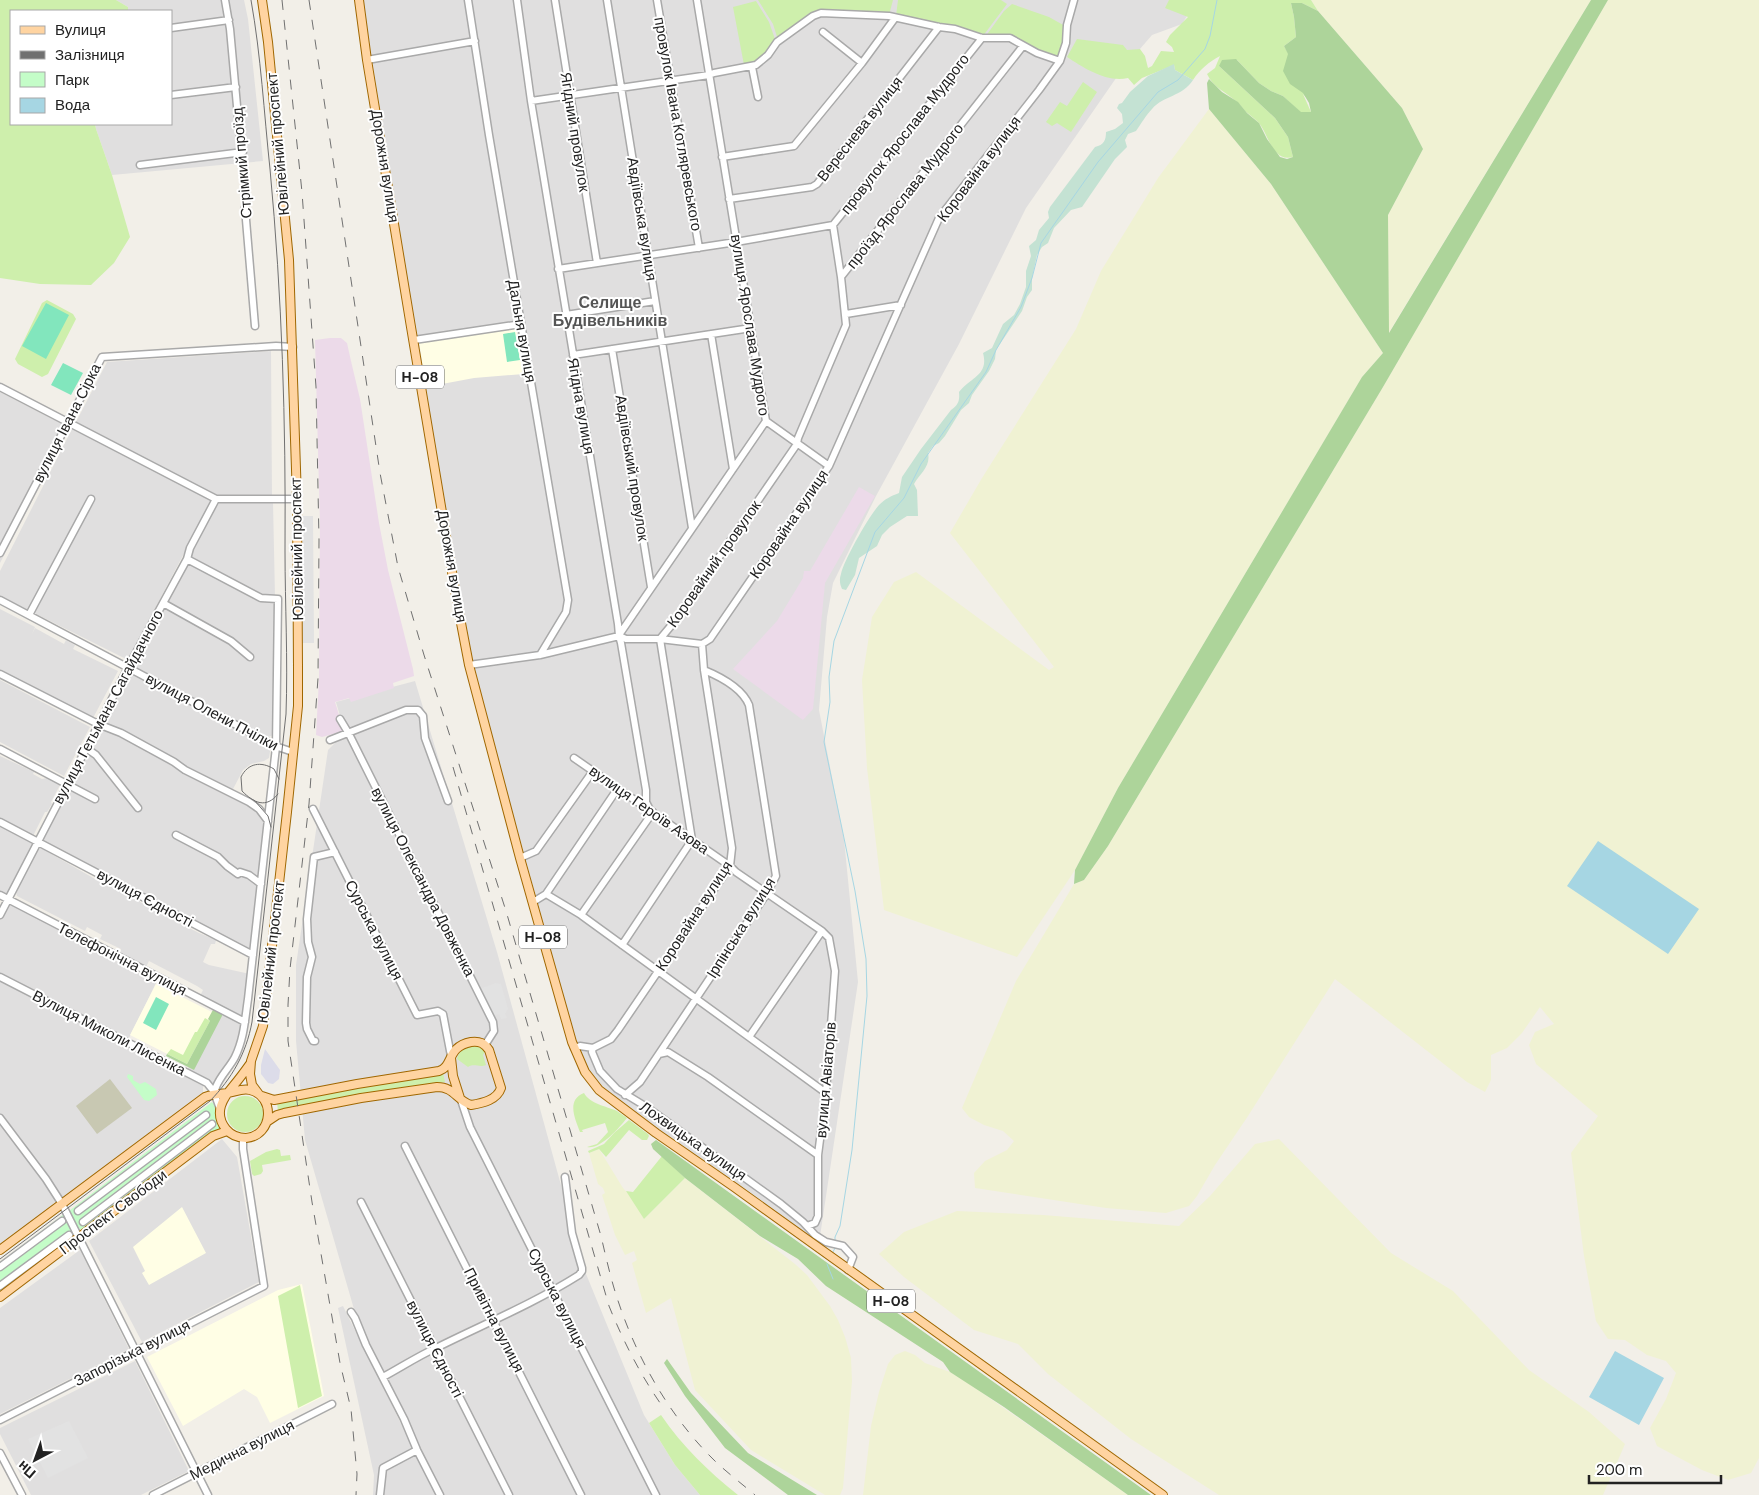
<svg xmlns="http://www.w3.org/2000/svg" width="1759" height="1495" viewBox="0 0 1759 1495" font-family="'DM Sans',sans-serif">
  <rect width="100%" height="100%" fill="#f2efe8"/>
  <!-- residential -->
  <path fill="#e0dfdf" d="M116,0H244L248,19L263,161L112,175L96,129L95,124H171V11H128V7Z
    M363,0H1197L1182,24L1152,35L1121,71L1026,208L959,344L876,496L833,583L827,617L819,710L844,839L858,982L819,1243L602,1090L590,1074L577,1045L474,673L438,473L402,255Z
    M271,351L272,497L214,495L75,424L107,362Z
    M0,392L70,428L0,563Z
    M73,427L212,500L128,660L0,596V571Z
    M216,502H273L275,597L273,735L266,738L131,666Z
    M0,609L35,627L32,634L35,628L64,644L66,640L75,645L73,649L118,671L93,718L0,670Z
    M129,670L271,745L269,758L264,761L251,764L243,770L232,791L101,722Z
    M0,680L90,727L64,776L0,742Z
    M415,681L497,952L584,1269L644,1415L675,1465L700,1495H443L356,1316L305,1140L296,1041V965L328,750L345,733L336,702Z
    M100,726H103L174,764L184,773L258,810L265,820L250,948L247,950L41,842Z
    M0,756L34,772L33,774L42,779L47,778L60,785L51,802L52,804L47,812H45L33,836L0,818Z
    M0,824L35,842L7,897L0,894Z
    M41,848L95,879L140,901V902L158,912L199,933L216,940L215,944H211L203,962L209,965L250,974L243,1018L202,997L201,994L203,990L197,986L149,961L146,967L120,955L121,949L100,939L102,935L87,927L85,931L17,896L16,892L36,851Z
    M11,902L156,983L128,1040L0,974V920L8,904Z
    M0,981L203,1086V1092L0,1245Z
    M216,1011L242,1024V1029L227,1067L215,1081L211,1084L187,1071Z
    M222,1139L237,1157L259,1282L142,1342L89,1241Z
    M80,1250L129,1349L0,1414V1308Z
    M343,1306L416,1454L436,1495H373L374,1475L338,1308Z
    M135,1361L189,1471L141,1495H31L0,1434V1428Z"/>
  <!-- industrial -->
  <path fill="#ecdae9" d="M330,338H341L347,343L351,361L360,399L379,523L388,570L413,669L414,676L393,683L394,688L351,702L349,698L335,702L344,731L322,737L316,735L319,679L320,523L315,340Z
    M859,487L875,496L825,583L813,709L803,720L733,669L777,621L803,578L804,571H810Z"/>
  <!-- education -->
  <path fill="#fffee5" d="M516,327L524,374L474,378L426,387L419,342Z
    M156,984L212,1012L187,1064L130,1035Z
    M182,1207L206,1253L149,1285L142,1273L145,1271L133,1247Z
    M302,1284L324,1396L270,1423L257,1397L244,1389L183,1426L147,1357L278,1290Z"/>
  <!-- construction -->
  <path fill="#c8c8b2" d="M110,1079L132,1108L97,1134L76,1106Z"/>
  <!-- farmland -->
  <path fill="#f0f2d3" d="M1311,0H1591L1388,334V215L1423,149L1402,108L1318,11Z
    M1608,0H1759V1458L1751,1473L1728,1480L1702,1470L1657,1446L1650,1428L1666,1399L1676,1373L1666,1361L1647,1355L1625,1340L1608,1339L1596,1321L1584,1256L1571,1153L1598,1116L1536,1064L1529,1045L1535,1032L1554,1024L1540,1007L1522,1033L1507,1048L1491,1055V1080L1485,1092L1467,1082L1335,979L1248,1116L1215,1165L1197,1196L1189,1206L1166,1213L1106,1208L975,1188L974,1173L985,1161L1007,1150L1014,1141L1003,1131L984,1125L969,1117L962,1108L1016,981L1074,884L1084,880L1108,846L1383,387Z
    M1209,109L1271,184L1383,353L1362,377L1118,788L1075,870L1017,957L884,910L867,768L862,680L872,617L894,582L916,572L1049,670L1054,667L950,533L982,478L1076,329L1101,271L1158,178Z
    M1279,1139L1391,1253L1453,1291L1529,1370L1589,1412L1625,1444L1603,1495H1219L1131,1439L1048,1374L1018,1344L974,1330L904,1277L879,1254L904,1232L957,1211L1043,1215L1179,1226L1210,1196L1255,1144Z
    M599,1149L623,1188L633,1199L644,1219L685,1178L795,1264L807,1275L830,1306L838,1320L845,1337L851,1358L852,1381L843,1488L840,1495H825L751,1450L695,1390L671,1298L646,1313L632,1263L637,1260L634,1251L625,1255L615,1235L602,1195L605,1193L603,1188L598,1184L589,1153Z
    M905,1351L915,1355L925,1363L950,1372L968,1383L1128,1495H863L871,1426L879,1392L888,1364L895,1355Z"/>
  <!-- grass -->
  <path fill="#ceefac" d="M0,0H116L128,7V11H11V124H95L96,129L112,175L130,237L114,263L91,285L40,284L0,278Z
    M758,0H893L889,15L825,11L778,40L773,24Z
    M898,0H1001L1007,4L983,36L896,16Z
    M1169,0H1311L1318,11L1302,3H1291L1294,17L1296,37L1284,46L1328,121L1303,94L1311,112L1301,113L1283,96L1271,91L1259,83L1237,60L1219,66L1275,118L1288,137L1293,157C1272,163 1269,134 1258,122C1254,118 1250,115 1246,112C1243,109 1241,105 1238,103C1228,93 1213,88 1207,74L1215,68L1220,56C1209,62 1200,69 1193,80L1175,70L1174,65L1142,78L1134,85L1128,78C1107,83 1084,68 1067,57L1077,39L1123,45L1127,50L1140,49L1145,56L1148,68L1152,66L1161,51L1174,52L1172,47L1166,42L1170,35L1188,17L1165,8Z
    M756,1L769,22L776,42C767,53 758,64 744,65L733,7Z
    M1012,4L1049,17L1065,26L1066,32L1059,56L1056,57L1038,51L1017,39L985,37L1004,11Z
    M1083,82L1097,92L1071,132L1057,123L1052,126L1046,122L1060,102L1067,106Z
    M47,300L73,314L76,319L48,374L42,377L18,364L15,359L42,303Z
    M205,1018L210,1021L187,1064L167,1054L171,1049L183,1055L195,1032H197Z
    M481,1045L486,1050L483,1055L486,1065C479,1068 475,1063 468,1067L457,1059C460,1047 469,1047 481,1045Z
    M443,1073L445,1082L361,1095L278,1112L277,1102L360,1086Z
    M584,1093C590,1104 606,1106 617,1111C620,1113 624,1116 627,1118C619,1128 600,1150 587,1147L597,1144L608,1132L605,1123L582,1130L583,1132H580C575,1119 566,1100 584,1093Z
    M227 1114a18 18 0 1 1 36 0a18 18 0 1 1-36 0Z
    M629,1120L648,1134L649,1136L647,1140H642L629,1130L606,1157L599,1149L589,1153L588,1151L604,1144L614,1133Z
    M277,1149L280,1150L281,1156L290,1155L291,1160L262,1165L263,1171L261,1174L254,1176L252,1174L250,1161L266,1152Z
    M662,1156L685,1178L644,1219L626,1191L633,1192Z
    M300,1285L322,1396L298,1408L278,1296Z
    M661,1415C683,1447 708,1471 738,1495H700L675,1465L649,1423Z"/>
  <!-- forest -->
  <path fill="#add49a" d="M1591,0H1608L1383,387L1108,846L1084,880L1074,884L1075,870L1118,788L1362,377L1383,353L1271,184L1209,109L1207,83L1209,79L1222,92L1238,102L1247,113L1259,123L1267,139L1280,157L1287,159L1293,157L1288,137L1275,118L1219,66L1222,60L1236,59L1259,83L1271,91L1283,96L1301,112H1311L1309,103L1303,93L1290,84L1283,71L1288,54L1284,46L1296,37L1294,17L1291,3H1302L1318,11L1402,108L1423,149L1388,215L1389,333Z
    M214,1008L222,1013V1016L194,1070L166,1056L167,1054L187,1064L210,1021L208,1019Z
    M656,1140L1151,1495H1128L1004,1407L950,1372L943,1362L826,1286L798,1259L760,1236L685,1178L653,1149L651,1144Z
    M667,1359L691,1393L748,1453L817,1495H788L725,1448L685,1396L664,1363Z"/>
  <!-- wetland -->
  <path fill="#c4e2d3" d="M1174,64L1175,70L1193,80C1182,97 1164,95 1152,109C1146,115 1141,124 1136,131L1128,134L1125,140L1127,147L1115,159L1082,207L1071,210L1054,228L1048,243L1042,247L1037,255L1032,278V290L1027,297L1022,311L996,350L995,359L989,371L972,395L969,403L961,410L945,436L939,443L933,446L928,453C931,467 920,473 914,484L917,490L918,516H907L890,527L882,535L877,546L859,558L855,575L846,590L842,589C840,584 839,580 841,574C844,560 869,516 879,505C885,499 891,496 899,493L902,477L921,449L951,410C958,405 960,401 959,392C971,377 989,375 983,353L992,348L1003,324L1014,315L1020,304L1026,287V271L1031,256L1029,246L1036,240L1039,230L1049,218L1048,212L1050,207L1095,147C1104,145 1106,140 1106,132L1115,129L1123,123L1122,114L1117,108L1119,104L1122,103L1130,92L1148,76Z"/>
  <!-- park -->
  <path fill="#c4fdc8" d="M128,1074L133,1076V1080L140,1084L145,1082L156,1089L157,1095L149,1101L144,1100L127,1077Z
    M212,1102L216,1107V1117L220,1128L82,1230L77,1227L69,1211Z
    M64,1214L75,1237L0,1293V1262Z"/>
  <!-- pitch -->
  <path fill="#82e6bd" d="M46,303L69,315L46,359L22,346Z
    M515,332L520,360L507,362L503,334Z
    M63,363L83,373L71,395L51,385Z
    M156,997L169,1004L156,1030L143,1023Z"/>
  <!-- parking -->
  <path fill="#e2e2e2" d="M299,516H313L314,643H300Z
    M496,983L501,984L508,1009L505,1014L507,1018L501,1019L499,1014L493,1016L481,993L482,988Z
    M69,1421L88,1458L48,1478L28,1439Z"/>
  <!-- plaza -->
  <path fill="#dcdce9" d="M265,1049L280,1070L279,1079L273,1084L268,1083L261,1074V1065Z"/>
  <!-- water -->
  <path fill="#a6d6e3" d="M1598,841L1699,909L1668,954L1567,886Z
    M1615,1351L1664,1378L1639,1425L1589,1397Z"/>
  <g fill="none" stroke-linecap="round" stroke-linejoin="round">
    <!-- stream -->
    <path stroke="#a6d6e3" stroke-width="1" d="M835,1241V1237L840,1226L852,1150L867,996L866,959L855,891L824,742L830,702L829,677L834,641L875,532L904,498L921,464L986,372L996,350L1021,307L1032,278L1041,243L1098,162L1158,92L1178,80L1205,49L1210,36L1217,0
      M833,1252L835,1248
      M827,1264L833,1279"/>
    <defs>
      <path id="minor" d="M225,0L230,29L238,117L247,199L245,208L255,326
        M468,0L489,135L568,600L566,612L540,655
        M517,0L531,101L618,624L619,636L621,643L646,790V802L650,810
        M555,0L597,263
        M607,0L692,528
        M657,0L699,248
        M171,28L229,20
        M823,32L862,63
        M367,60L475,41
        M752,67L758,97
        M171,95L236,87
        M531,101L709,75L714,73L756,65L768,55L777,42L813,16L821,13L889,16L939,27L955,29L982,38H1010L1037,53L1060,61
        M722,157L794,146L862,63L895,18
        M140,165L243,152
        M729,199L812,187L817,184L939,27
        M833,225L841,277
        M558,269L736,242L833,225L982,38
        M846,314L901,305
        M566,315L655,301
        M711,334L733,469
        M414,340L521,324
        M612,349L651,587
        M573,355L751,328
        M0,387L216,499H297
        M766,421L829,466
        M0,553L102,357L276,346L293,347
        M187,559L261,598L278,599L276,747L248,999C245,1019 244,1039 235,1057C230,1067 220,1076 216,1087C213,1094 218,1102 220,1109
        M0,600L278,747L293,752
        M163,603L231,641L250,657
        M29,615L91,499
        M619,635L766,421L697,0
        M469,665L540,655L619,636L626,639H660L702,644
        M0,674L98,724L121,733L174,762L185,770L249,802L259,809L268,821
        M340,719L349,734L493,1022L494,1031L485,1045
        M330,740L406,710H418L423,716L425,738L448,801
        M86,748L96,755L138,808
        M0,749L95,799
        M574,758L730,866L736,872L822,931L829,938L835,971L826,1093L818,1155V1216L815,1223L807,1226
        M313,809L417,1015L438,1011L443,1014L451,1056
        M0,822L253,955
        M176,835L218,857L227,866L238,874L240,872L249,875L261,884
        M520,858L536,851L593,771
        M546,894L581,915L826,1093
        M546,894L618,788
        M0,895L245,1022
        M533,902L546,894
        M0,915L132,660L187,559L190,548L216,499
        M581,915L653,812
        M622,945L692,840L660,639L675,621L797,444L798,438L846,325L841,277L1023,46
        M0,977L207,1083L215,1093
        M749,1037L822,931
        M315,1041H313L307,1029L306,1023L307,977L312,957L308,942L307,919L314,857L335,852
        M574,1048L580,1046L593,1048
        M593,1048L611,1039L618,1030L730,866L732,848L704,670L702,644L710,639L829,466L939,218L1039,90L1060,61L1066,43L1067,25L1074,0
        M593,1048L592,1052L600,1071L617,1089L645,1106L781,1204L803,1222L815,1235L826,1242L843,1246L853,1257L848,1270
        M659,1054L668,1052L708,1077L818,1155
        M625,1095L640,1082L767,893L776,876L749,705C742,688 721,677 704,670
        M461,1100L470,1127L656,1495
        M0,1118L46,1179L62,1204L208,1495
        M405,1146L581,1495
        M361,1202L509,1495
        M78,1211L206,1115
        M83,1222L212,1124
        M0,1267L62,1221
        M0,1286L69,1235
        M351,1312L355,1318L366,1345L404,1419L417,1450L440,1495
        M383,1377C400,1368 418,1356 436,1348C484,1324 533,1304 579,1275L582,1271V1268L572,1233L565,1177
        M0,1420L264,1286L243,1149V1138
        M0,1453L22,1495
        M153,1495L332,1404
        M380,1495L383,1468L417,1450"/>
      <path id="major" d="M359,0L367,60L411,327L457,602L469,665L520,858L572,1042L585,1072L599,1090L656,1133L734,1187L1163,1495
        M451,1058L453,1076L460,1098
        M258,1093L252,1085L250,1074L251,1061L263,1026L287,812L298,706V667L297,499L289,260L268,42L262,0
        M262,1096L274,1100L357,1084L439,1071C454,1066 446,1047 471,1042C480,1041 484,1043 489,1050L501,1088C497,1100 483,1103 471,1105C456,1100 454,1087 437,1087L361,1098L284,1113L277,1115L268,1121
        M0,1250L205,1097C213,1094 219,1094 228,1093C235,1092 242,1088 250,1090C276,1096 273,1136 246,1138C239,1138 231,1135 226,1129C213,1113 223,1098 234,1085C240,1078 245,1071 250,1064
        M0,1297L213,1136L227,1131"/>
    </defs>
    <!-- minor casing -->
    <use href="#minor" stroke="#a9a9a9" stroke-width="9"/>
    <!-- major casing -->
    <use href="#major" stroke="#a06700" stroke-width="10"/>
    <!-- minor -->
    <use href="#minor" stroke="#fff" stroke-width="6"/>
    <!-- major -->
    <use href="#major" stroke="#ffd4a1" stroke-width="8"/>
    <!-- tram -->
    <path stroke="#707070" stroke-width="1" d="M278,794C266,809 254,803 242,791L241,777C248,763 261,761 274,769L279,779
      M254,800L268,816L271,827
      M0,1259L210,1101C232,1078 246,1054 252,1022L286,714C288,659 285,605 285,551C286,423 282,296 270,169C264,113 261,56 251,0"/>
    <!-- rail -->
    <path stroke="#707070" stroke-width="1" stroke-dasharray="10 10" stroke-linecap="butt" d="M282,0L302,192L316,387L319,540L318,678L309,804L290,969L288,1005V1041L312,1202L340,1363L351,1409L357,1474L356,1495
      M309,0L380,473L398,567L424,655L506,911L601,1236C605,1253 609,1271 614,1288C633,1352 668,1416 717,1463C729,1474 742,1484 755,1495
      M453,767L609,1306C624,1343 642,1378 665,1410"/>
  </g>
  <g text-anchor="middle" stroke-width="4" stroke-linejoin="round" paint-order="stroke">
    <!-- shield labels -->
    <g fill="#fff" stroke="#646464" stroke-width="1">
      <rect x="396" y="365.5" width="48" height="23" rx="4"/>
      <rect x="519" y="925.5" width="48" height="23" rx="4"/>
      <rect x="867" y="1289.5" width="48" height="23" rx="4"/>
    </g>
    <g font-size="14" font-weight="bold" fill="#222">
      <text x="420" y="382">Н-08</text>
      <text x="543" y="942">Н-08</text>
      <text x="891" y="1306">Н-08</text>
    </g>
    <!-- street labels -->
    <g font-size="15" fill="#222" stroke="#fff">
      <text transform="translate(678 124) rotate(80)" y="5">провулок Івана Котляревського</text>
      <text transform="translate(860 129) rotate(-52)" y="5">Вереснева вулиця</text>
      <text transform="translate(575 132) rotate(81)" y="5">Ягідний провулок</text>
      <text transform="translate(905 134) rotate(-52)" y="5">провулок Ярослава Мудрого</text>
      <text transform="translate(278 144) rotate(-95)" y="5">Ювілейний проспект</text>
      <text transform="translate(242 163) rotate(-95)" y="5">Стрімкий проїзд</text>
      <text transform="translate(385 166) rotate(81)" y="5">Дорожня вулиця</text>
      <text transform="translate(979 169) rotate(-53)" y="5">Коровайна вулиця</text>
      <text transform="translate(905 196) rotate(-52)" y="5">проїзд Ярослава Мудрого</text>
      <text transform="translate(642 219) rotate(81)" y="5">Авдіївська вулиця</text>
      <text transform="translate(750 325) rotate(81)" y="5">вулиця Ярослава Мудрого</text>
      <text transform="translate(522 331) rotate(80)" y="5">Дальня вулиця</text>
      <text transform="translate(581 406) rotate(80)" y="5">Ягідна вулиця</text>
      <text transform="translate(67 423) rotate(-63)" y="5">вулиця Івана Сірка</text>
      <text transform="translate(632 468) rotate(81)" y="5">Авдіївський провулок</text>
      <text transform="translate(789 524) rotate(-56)" y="5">Коровайна вулиця</text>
      <text transform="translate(297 549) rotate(-91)" y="5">Ювілейний проспект</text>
      <text transform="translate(714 564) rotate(-55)" y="5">Коровайний провулок</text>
      <text transform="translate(452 566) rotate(80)" y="5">Дорожня вулиця</text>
      <text transform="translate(108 707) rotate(-62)" y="5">вулиця Гетьмана Сагайдачного</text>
      <text transform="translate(212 712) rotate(28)" y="5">вулиця Олени Пчілки</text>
      <text transform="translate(649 810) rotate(35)" y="5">вулиця Героїв Азова</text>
      <text transform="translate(423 882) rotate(63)" y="5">вулиця Олександра Довженка</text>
      <text transform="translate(145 898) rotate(28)" y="5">вулиця Єдності</text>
      <text transform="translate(694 916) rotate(-57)" y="5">Коровайна вулиця</text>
      <text transform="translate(741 928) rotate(-58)" y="5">Ірпінська вулиця</text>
      <text transform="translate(374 930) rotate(63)" y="5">Сурська вулиця</text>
      <text transform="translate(271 952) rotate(-83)" y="5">Ювілейний проспект</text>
      <text transform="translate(122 959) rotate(27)" y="5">Телефонічна вулиця</text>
      <text transform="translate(109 1033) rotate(27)" y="5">Вулиця Миколи Лисенка</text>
      <text transform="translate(826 1080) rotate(-85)" y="5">вулиця Авіаторів</text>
      <text transform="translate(693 1141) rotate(35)" y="5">Лохвицька вулиця</text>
      <text transform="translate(113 1212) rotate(-37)" y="5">Проспект Свободи</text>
      <text transform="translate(557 1298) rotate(63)" y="5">Сурська вулиця</text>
      <text transform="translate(494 1320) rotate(63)" y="5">Привітна вулиця</text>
      <text transform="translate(435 1349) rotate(63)" y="5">вулиця Єдності</text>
      <text transform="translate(132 1353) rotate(-27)" y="5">Запорізька вулиця</text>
      <text transform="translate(242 1450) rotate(-27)" y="5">Медична вулиця</text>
    </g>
    <!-- neighbourhood labels -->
    <g font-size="16" font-weight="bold" fill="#555" stroke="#fff">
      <text x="610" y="308">Селище<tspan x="610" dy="18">Будівельників</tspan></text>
    </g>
  </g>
  <!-- legend -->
  <rect x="10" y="10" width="162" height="115" fill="#ffffff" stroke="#a7a7a7"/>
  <rect x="20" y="26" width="25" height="8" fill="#ffd4a1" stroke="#a7a7a7"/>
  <text x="55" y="35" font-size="15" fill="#222222">Вулиця</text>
  <rect x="20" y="51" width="25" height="8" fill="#707070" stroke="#a7a7a7"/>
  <text x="55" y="60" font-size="15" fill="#222222">Залізниця</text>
  <rect x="20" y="72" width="25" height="15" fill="#c4fdc8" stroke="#a7a7a7"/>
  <text x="55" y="85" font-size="15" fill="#222222">Парк</text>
  <rect x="20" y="98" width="25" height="15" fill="#a6d6e3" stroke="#a7a7a7"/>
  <text x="55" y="110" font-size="15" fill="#222222">Вода</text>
  <!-- north arrow -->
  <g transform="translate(35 1460) rotate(221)" stroke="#ffffff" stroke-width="4" paint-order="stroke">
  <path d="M0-4L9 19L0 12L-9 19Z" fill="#222222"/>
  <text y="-8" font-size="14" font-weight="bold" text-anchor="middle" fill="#222222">Пн</text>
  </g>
  <!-- scale -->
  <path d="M1589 1475v8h132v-8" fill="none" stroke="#222222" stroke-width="2.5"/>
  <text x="1596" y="1475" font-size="15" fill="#222222" stroke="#ffffff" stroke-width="4" paint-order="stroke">200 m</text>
</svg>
